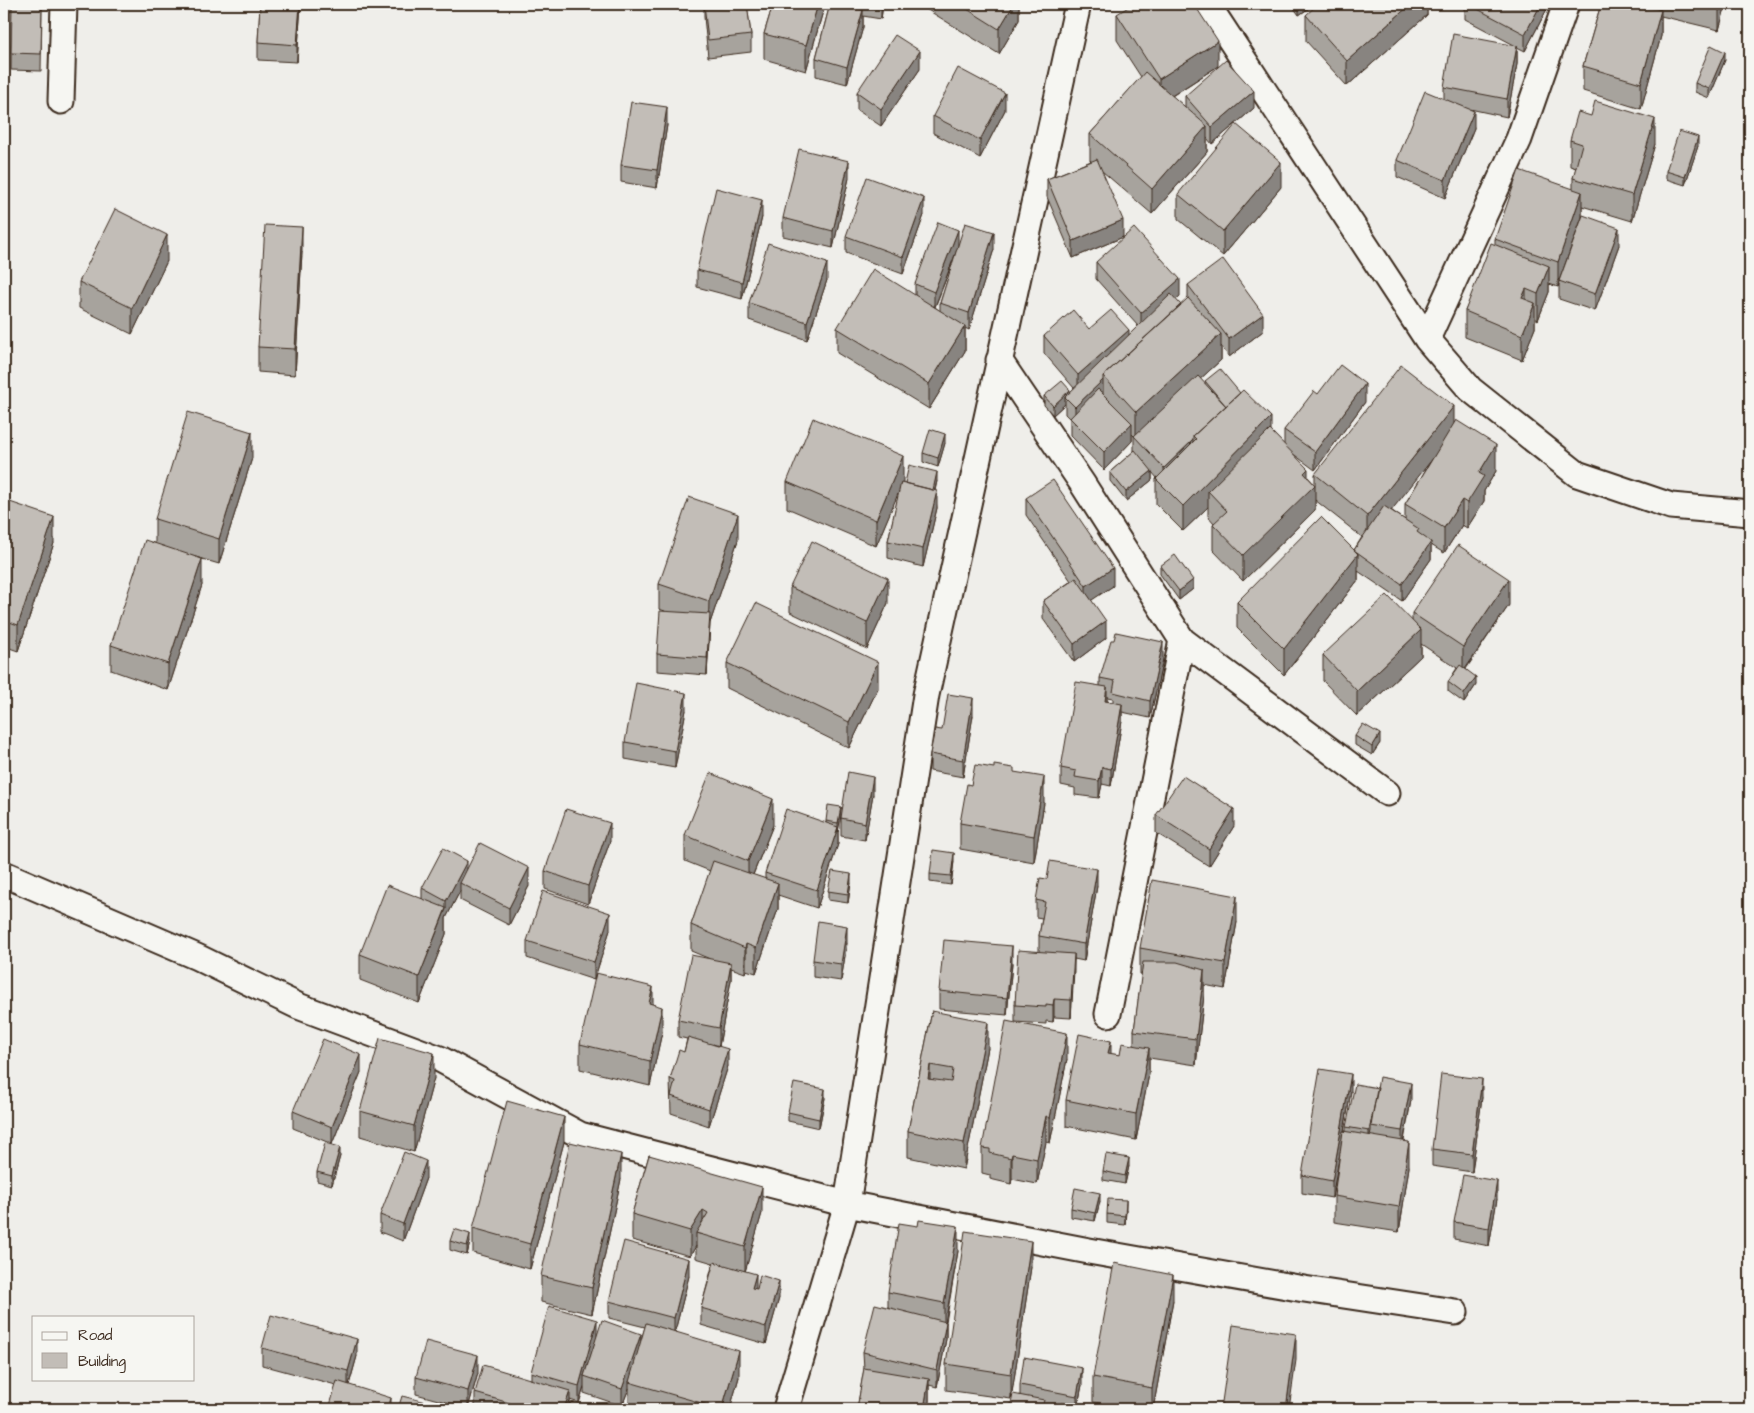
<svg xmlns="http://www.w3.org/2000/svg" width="1754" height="1413" viewBox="0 0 1754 1413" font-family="'Architects Daughter',sans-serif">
  <rect width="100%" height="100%" fill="#efeeea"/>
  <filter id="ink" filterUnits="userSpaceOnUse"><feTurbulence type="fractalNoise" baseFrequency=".02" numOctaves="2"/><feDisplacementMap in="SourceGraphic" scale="10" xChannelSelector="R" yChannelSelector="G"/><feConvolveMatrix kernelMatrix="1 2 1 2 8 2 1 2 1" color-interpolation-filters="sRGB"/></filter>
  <g filter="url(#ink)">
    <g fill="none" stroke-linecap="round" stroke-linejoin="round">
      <defs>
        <path id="minor" d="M1207,4L1427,339L1470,389L1577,474L1671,506L1750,513
          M61,101L64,4
          M1427,339L1519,139L1566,4
          M999,360L1082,483L1182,640L1387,793
          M4,874L197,957L298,1006L440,1059L580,1135L847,1204L1089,1251L1304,1289L1455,1312
          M1108,1014L1182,640
          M786,1409L847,1204L926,695L1078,4"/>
      </defs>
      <!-- minor casing -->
      <use href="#minor" stroke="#3b2a1e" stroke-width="29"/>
      <!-- minor -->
      <use href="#minor" stroke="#f6f6f2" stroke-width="25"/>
    </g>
    <!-- wall -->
    <path fill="#a7a39d" stroke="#3b2a1e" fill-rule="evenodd" d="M12,4H42L41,71L11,70Z
      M260,4H301L297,62L258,60V42Z
      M704,4H747L751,35V52L708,57L704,17Z
      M773,4H825L806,71L764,59V34Z
      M830,4H883L881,19L863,16V27L847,84L816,76V58Z
      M918,4H1019V20L999,54Z
      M1291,4H1315L1299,15Z
      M1427,4V15L1347,86L1306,41V15Z
      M1465,4H1547V9L1525,51L1517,47V64L1507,117L1470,109L1474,128L1445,198L1397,177V160L1444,98V87L1516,46L1465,19Z
      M1601,4H1726L1719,30L1661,16V36L1641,109L1583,91V66Z
      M1117,14L1218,66L1172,96L1185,107V96L1254,108L1212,144L1207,138V152L1152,214L1102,171L1123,237L1073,258L1047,197V179L1091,161L1090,160V134L1141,77L1117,40Z
      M1725,60L1709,98L1695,92V83Z
      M920,69L881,126L857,110V92Z
      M1005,110L980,158L933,133V116Z
      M667,125L657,188L621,182V165Z
      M1570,140L1655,144L1632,221L1582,206V217L1619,245L1595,311L1559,299V284L1558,287L1549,284V292L1538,320L1535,318V328L1522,360L1465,337V311L1495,245V239L1573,189V178L1576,168L1570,166Z
      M1698,146L1685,185L1666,179V171Z
      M849,178L833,248L783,236V218Z
      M1281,187L1223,256L1178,219V194Z
      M924,215L903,274L846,253V236Z
      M762,217L742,299L697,287V270Z
      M958,246L994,249L969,330L965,328V351L929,409L837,353V328L915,295V284ZM956,253L940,303V311L935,307Z
      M302,252L295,375L258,372V347Z
      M167,261L132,334L79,308V282Z
      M1096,262L1180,296L1176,300L1181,305L1188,298V285L1263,331L1229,357L1221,346V360L1200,379L1205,384V381L1271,431L1284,445V430L1318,394L1365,402L1315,470L1292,453L1308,477L1315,485V474L1454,424L1496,471L1484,491V501L1467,528L1462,525L1444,553L1431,545V559L1402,601L1358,571V580L1284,675L1237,628V602L1354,550L1362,537L1315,500V510L1243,581L1213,550V524L1214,523L1208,516V507L1183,531L1156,504V479L1157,478L1152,472V480L1126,501L1110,481V472L1134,451V436L1132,434V441L1104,470L1070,435V419L1065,414V404L1053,415L1044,405V396L1070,392L1074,388L1044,353V336L1089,329L1129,335L1138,326L1096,279ZM1432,459L1405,504V520L1391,510Z
      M827,280L807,340L749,320V303Z
      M945,443L938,467L923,462V453Z
      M252,458L219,564L192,556L202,585L168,690L111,670V645L155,543V519Z
      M937,481L935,491L937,508L923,567L888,558V541L900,488L876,546L787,508V482H903L902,483H905Z
      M1026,498L1113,586L1091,600L1106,638L1074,662L1043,619V601L1071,581L1026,515Z
      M4,500L54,543L18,651L4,646Z
      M738,540L710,623L707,675L657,671V654L665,611L659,609V584Z
      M1160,566L1193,589L1179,600L1160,574Z
      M790,587L888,603L867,649L790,612Z
      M1509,605L1466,669L1476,685L1464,703L1448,691V682L1457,668L1421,644V656L1357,716L1323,681V655L1412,622V613Z
      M1163,659L1150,718L1122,712V721L1111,786L1102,784L1099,798L1075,795V788L1061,785V768L1100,686V678ZM1107,697L1113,698V702L1107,701Z
      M727,663L878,688L849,748L727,688Z
      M686,710L675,768L625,759V742Z
      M973,715L963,777L930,771V754L942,730Z
      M1355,736L1380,743L1372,755L1355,745Z
      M1014,772L1044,803L1034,862L960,849V823L971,785Z
      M873,794L865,840L841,836V818Z
      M841,807L838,832V844L817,908L778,895V909L756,973L746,970L745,973L731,968V980L719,1046L713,1044L728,1066L709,1126L671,1113L670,1079L684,1052L687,1039L678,1037V1020L710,959L691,951V925L710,871L685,861V835L773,825L753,875L765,879V873L826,823V821Z
      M1156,815L1234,826L1209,866L1156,833Z
      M610,841L588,904L545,889V871Z
      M954,861L951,885L930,882V874Z
      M467,869L529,886L509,925L460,900V891L446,918V934L419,1003L360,980V954L422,899V888Z
      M851,883L848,903L828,900V891Z
      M1097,886L1084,961L1074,959L1071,1018L1054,1017L1053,1022L1046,1021V1024L1015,1022V1005L1039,952V936L1042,918L1036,917V900Z
      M1237,922L1225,989L1204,985V995L1196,1065L1149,1058V1074L1136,1140L1066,1126V1100L1111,1054L1120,1055L1134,1045V1031L1142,974H1140V948Z
      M610,930L594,980L527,958V941Z
      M847,943L841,981L813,977V960Z
      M1012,964L1007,1015L939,1009V991Z
      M653,1004L662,1032L650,1086L580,1069V1044Z
      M932,1011L988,1048L964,1169L908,1157V1131Z
      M1067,1059L1050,1143L1046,1142L1037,1184L1012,1179L1011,1184L990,1179V1175L982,1173V1148Z
      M361,1072L332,1144L293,1128V1111Z
      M434,1078L414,1152L360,1136V1111Z
      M1378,1088L1411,1100L1404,1141L1409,1167L1399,1232L1334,1222V1196L1340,1151L1332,1198L1302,1193V1175L1351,1091L1344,1131H1346V1127Z
      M1482,1097L1472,1172L1432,1166V1149Z
      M825,1098L819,1128L788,1121V1112Z
      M564,1142L530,1269L473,1253V1228Z
      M649,1155L762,1213L745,1271L756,1289L779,1298L766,1344L701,1325V1308L713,1263L696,1258V1246L690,1256L632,1240V1214Z
      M340,1156L332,1185L317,1181V1172Z
      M1129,1166L1125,1184L1103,1180V1171Z
      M426,1178L403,1241L380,1232V1215Z
      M621,1179L592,1314L541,1302V1276Z
      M1497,1199L1489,1246L1454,1239V1222Z
      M1100,1201L1095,1221L1071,1217V1208Z
      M1126,1209L1125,1225L1107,1223V1214Z
      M450,1241L470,1242L467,1255L450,1250Z
      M958,1251L946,1322V1339L937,1387L929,1385V1405L928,1409H857L864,1369L863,1352L888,1308V1292Z
      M1031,1267L1011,1399L946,1390V1364Z
      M689,1276L675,1331L739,1377L730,1409H636L629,1407V1388L622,1406L584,1393V1387L579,1403L570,1400V1409H475V1393L531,1379V1372L597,1336L641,1340L645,1327L609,1318V1301Z
      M1173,1300L1153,1409H1131L1093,1402V1377Z
      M262,1348L357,1356L349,1385L391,1409L336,1385L262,1365Z
      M478,1373L468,1408L416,1394V1377Z
      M1020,1385H1082L1078,1406L1080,1409H1056L1044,1407V1409L1020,1396Z"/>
    <!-- shaded-wall -->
    <path fill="#888480" stroke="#3b2a1e" d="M300,4H301L297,62V45Z
      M818,4H825L806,71V45Z
      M881,4H883L881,19Z
      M1014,4H1019V20L999,54V29Z
      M1299,4H1315L1299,15Z
      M1411,4H1427V15L1347,86V61Z
      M1541,4H1547V9L1525,51V34Z
      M1720,4H1726L1719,30V5Z
      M863,10V27L847,84V67Z
      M1661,10V36L1641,109V83Z
      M1218,41V66L1159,104V79Z
      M1517,46V64L1507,117V99Z
      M920,51V69L881,126V109Z
      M1725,52V60L1709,98V89Z
      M1254,91V108L1212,144V127Z
      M1005,93V110L980,158V140Z
      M667,107V125L657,188V170Z
      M1474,111V128L1445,198V180Z
      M1655,119V144L1632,221V195Z
      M1207,126V152L1152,214V189Z
      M1698,137V146L1685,185V177Z
      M849,161V178L833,248V231Z
      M1281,162V187L1223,256V231Z
      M1582,192V217L1559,281L1558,287V262Z
      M924,198V215L903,274V257Z
      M762,200V217L742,299V282Z
      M1123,220V237L1073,258V241Z
      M302,227V252L295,375V349Z
      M1619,228V245L1595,311V294Z
      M958,230V247L934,309V292Z
      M994,232V249L969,330V313Z
      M167,235V261L132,334V308Z
      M827,263V280L807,340V322Z
      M1549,266V292L1538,320V294Z
      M1180,279V296L1141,330V313Z
      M1526,289V315L1522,298Z
      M1535,303V328L1522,360V335Z
      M1263,314V331L1229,357V339Z
      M965,326V351L929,409V384Z
      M1129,330V348L1078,392V375Z
      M1221,334V360L1136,438V412Z
      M1103,380V397L1075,424V407Z
      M1365,384V402L1315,470V452Z
      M1070,390V399L1065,397V404L1053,415V406Z
      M1454,406V432L1367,541V516Z
      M1271,417V443L1208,491V507L1183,531V506Z
      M1132,423V441L1104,470V452Z
      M252,432V458L219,564V539Z
      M945,434V443L938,467V458Z
      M1193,440V458L1164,485V468Z
      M1496,445V471L1484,491V501L1467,528V503L1479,473Z
      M903,456V482L876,546V520Z
      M1308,469V492L1315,485V510L1243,581V555L1304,473Z
      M1152,471V480L1126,501V492Z
      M937,472V481L932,501V492Z
      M937,491V508L923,567V549Z
      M1462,500V525L1444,553V528Z
      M738,514V540L710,623L707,675L709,601Z
      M54,517V543L18,651V625Z
      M1431,542V559L1402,601V584Z
      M1358,554V580L1284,675V649Z
      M202,559V585L168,690V664Z
      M1113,568V586L1086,604V586Z
      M888,578V603L867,649V623Z
      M1509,579V605L1463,672V647Z
      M1193,580V589L1179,600V591Z
      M1106,621V638L1074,662V644Z
      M1421,630V656L1357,716V691Z
      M1163,642V659L1150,718V701Z
      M878,662V688L849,748V722Z
      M8,669V694L4,704V679Z
      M1476,677V685L1464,703V694Z
      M1107,687V705L1105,701Z
      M686,693V710L675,768V751Z
      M973,698V715L963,777V760Z
      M1122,704V721L1111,786V769Z
      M1380,734V743L1372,755V747Z
      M1102,767V784L1099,798V781Z
      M873,777V794L865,840V823Z
      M1044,777V803L1034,862V836Z
      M773,799V825L748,887V861Z
      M841,807V816L838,832V823Z
      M1234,809V826L1209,866V849Z
      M610,823V841L588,904V886Z
      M838,827V844L817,908V890Z
      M954,853V861L951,885V876Z
      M467,861V878L460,883V891L446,918V934L419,1003V977L446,909V901Z
      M529,868V886L509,925V908Z
      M1097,869V886L1084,961V944Z
      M851,874V883L848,903V894Z
      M778,883V909L756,973V948Z
      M1237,896V922L1225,989V963Z
      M610,913V930L594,980V962Z
      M847,926V943L841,981V964Z
      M746,944V970L745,973V948Z
      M1012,946V964L1007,1015V998Z
      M1074,954V971L1071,1018V1000Z
      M731,963V980L719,1046V1028Z
      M1204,970V995L1196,1065V1039Z
      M653,987V1012L649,1003Z
      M1054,999V1017L1053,1022V1005Z
      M662,1007V1032L650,1086V1061Z
      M988,1022V1048L964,1169V1143Z
      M1067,1033V1059L1050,1143V1118Z
      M1111,1041V1066L1108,1053Z
      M1149,1048V1074L1136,1140V1114Z
      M728,1049V1066L709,1126V1109Z
      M434,1053V1078L414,1152V1126Z
      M361,1055V1072L332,1144V1127Z
      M930,1065V1090L928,1079Z
      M1351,1074V1091L1332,1198V1181Z
      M1482,1079V1097L1472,1172V1154Z
      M1411,1083V1100L1402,1149V1131Z
      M1378,1088L1371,1126V1131L1369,1140V1131Z
      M825,1089V1098L819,1128V1119Z
      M1046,1116V1142L1037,1184V1159Z
      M564,1117V1142L530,1269V1244Z
      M1409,1142V1167L1399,1232V1207Z
      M340,1147V1156L332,1185V1176Z
      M621,1154V1179L592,1314V1288Z
      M1012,1154V1179L1011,1184V1158Z
      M1129,1158V1166L1125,1184V1176Z
      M426,1161V1178L403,1241V1224Z
      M1497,1181V1199L1489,1246V1228Z
      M762,1187V1213L745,1272V1247Z
      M1100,1193V1201L1095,1221V1213Z
      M1126,1200V1209L1125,1225V1216Z
      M703,1210V1235L696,1233V1246L690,1256V1231Z
      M958,1226V1251L944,1329V1303Z
      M470,1234V1242L467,1255V1246Z
      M1031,1241V1267L1011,1399V1374Z
      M689,1259V1276L674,1335V1318Z
      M756,1274V1291L752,1288Z
      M1173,1275V1300L1153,1409H1152V1388Z
      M779,1281V1298L766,1344V1327Z
      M597,1320V1337L584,1376V1387L579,1403V1386Z
      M946,1322V1339L937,1387V1370Z
      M641,1334V1351L629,1382V1388L622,1406V1389Z
      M1296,1334V1360L1289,1409H1286Z
      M357,1339V1356L348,1388V1371Z
      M739,1351V1377L730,1409H722Z
      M478,1355V1373L468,1408V1391Z
      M1082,1368V1385L1077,1409V1396Z
      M929,1379V1405L928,1409H924Z
      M570,1391V1409H564Z
      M391,1398V1409H388Z"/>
    <!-- building -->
    <path fill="#c2bdb7" stroke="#3b2a1e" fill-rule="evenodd" d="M12,4H42L41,54L11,53Z
      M260,4H300L297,45L258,42Z
      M704,4H747L751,35L708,40Z
      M773,4H818L806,45L764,34Z
      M830,4H842L863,10L847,67L816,58Z
      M959,4H1014L999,29Z
      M1133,4H1194L1218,41L1159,79L1117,14Z
      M1318,4H1411L1347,61L1306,15Z
      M1468,4H1541L1525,34Z
      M1601,4H1638L1661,10L1641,83L1583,66Z
      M1453,34L1517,46L1507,99L1444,87Z
      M895,35L920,51L881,109L857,92Z
      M1711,45L1725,52L1709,89L1695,83Z
      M1226,60L1254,91L1212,127L1185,96Z
      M958,68L1005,93L980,140L933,116Z
      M1145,72L1207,126L1152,189L1090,134Z
      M1425,91L1474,111L1445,180L1397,160Z
      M1595,101L1655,119L1632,195L1573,178L1582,144L1570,140L1578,112L1591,116Z
      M631,102L667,107L657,170L621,165Z
      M1236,124L1281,162L1223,231L1178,194Z
      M1679,131L1698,137L1685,177L1666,171Z
      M799,149L849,161L833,231L783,218Z
      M1097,159L1123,220L1073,241L1047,179Z
      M1519,170L1582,192L1558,262L1495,239Z
      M867,177L924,198L903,257L846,236Z
      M716,188L762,200L742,282L697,270Z
      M115,209L167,235L132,308L79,282Z
      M1583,215L1619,228L1595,294L1559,281Z
      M938,222L958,230L934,292L915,284Z
      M965,223L994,232L969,313L940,303Z
      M265,225L302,227L295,349L258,347Z
      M1134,228L1180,279L1141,313L1096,262Z
      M768,243L827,263L807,322L749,303Z
      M1491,243L1549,266L1538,294L1526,289L1522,298L1535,303L1522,335L1465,311Z
      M1223,259L1263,314L1229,339L1188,285Z
      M873,269L965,326L929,384L837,328Z
      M1171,294L1181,305L1103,376V380L1075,407L1065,397Z
      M1188,298L1221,334L1136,412L1103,376Z
      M1073,310L1089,329L1111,310L1129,330L1078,375L1044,336Z
      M1340,365L1365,384L1315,452L1284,430L1314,391L1318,394Z
      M1401,365L1454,406L1367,516L1315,474Z
      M1220,369L1240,393L1226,406L1205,381Z
      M1198,376L1226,406L1193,436V440L1164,468L1134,436Z
      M1062,381L1070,390L1053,406L1044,396Z
      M1098,389L1132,423L1104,452L1070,418Z
      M1243,390L1271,417L1183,506L1156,479L1196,439L1193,436Z
      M188,412L252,432L219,539L155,519Z
      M813,418L903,456L876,520L787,482Z
      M1456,420L1496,445L1479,473L1484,476L1467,503L1462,500L1444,528L1405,504Z
      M930,429L945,434L938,458L923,453Z
      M1270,430L1308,469L1304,473L1315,485L1243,555L1213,524L1227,511L1208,491Z
      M1135,450L1152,471L1126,492L1110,472Z
      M909,465L937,472L933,490L905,483Z
      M1053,480L1113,568L1086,586L1026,498Z
      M901,482L937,491L923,549L888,541Z
      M689,497L738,514L709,601L659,584Z
      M4,500L54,517L18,625L4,620Z
      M1384,506L1419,529L1417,532L1431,542L1402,584L1354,550Z
      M1321,517L1358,554L1284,649L1237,602Z
      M145,540L202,559L168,664L111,645Z
      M812,541L888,578L867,623L790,587Z
      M1458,545L1509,579L1463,647L1412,613Z
      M1175,555L1193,580L1179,591L1160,566Z
      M1076,578L1106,621L1074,644L1043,601Z
      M1387,595L1421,630L1357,691L1323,655Z
      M756,603L878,662L849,722L727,663Z
      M660,611L710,614L707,658L657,654Z
      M1116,632L1163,642L1150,701L1113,692L1115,681L1100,678L1111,640H1114Z
      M1460,665L1476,677L1464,694L1448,682Z
      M4,667L8,669L4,679Z
      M1076,682L1107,687L1105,701L1122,704L1111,769L1102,767L1099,781L1075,777L1076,771L1061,768Z
      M636,683L686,693L675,751L625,742Z
      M948,694L973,698L963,760L930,754L935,729L942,730Z
      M1363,724L1380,734L1372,747L1355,736Z
      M975,765L994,768V765L1014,768V772L1044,777L1034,836L960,823L967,784L971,785Z
      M848,772L873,777L865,823L841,818Z
      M710,773L773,799L748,861L685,835Z
      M1183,776L1234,809L1209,849L1156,815Z
      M828,805L841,807L838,823L826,821Z
      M566,809L610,823L588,886L545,871Z
      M786,809L838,827L817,890L765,873Z
      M480,843L529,868L509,908L460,883Z
      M443,848L467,861L446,901L422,888Z
      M933,850L954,853L951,876L930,874Z
      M713,861L778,883L756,948L746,944L745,948L691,925Z
      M1050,861L1097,869L1084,944L1039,936L1045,902L1036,900L1040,878L1047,879Z
      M832,871L851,874L848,894L828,891Z
      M1152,880L1237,896L1225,963L1140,948Z
      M387,885L446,908L419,977L360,954Z
      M543,891L610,913L594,962L527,941Z
      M818,921L847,926L841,964L813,960Z
      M944,940L1012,946L1007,998L939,991Z
      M1018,950L1074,954L1071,1000L1054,999L1053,1005L1046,1004V1007L1015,1005Z
      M691,955L731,963L719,1028L678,1020Z
      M1143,962H1177L1204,970L1196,1039L1134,1031Z
      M596,973L653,987L649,1003L662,1007L650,1061L580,1044Z
      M932,1011L988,1022L964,1143L908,1131ZM930,1065L953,1069L951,1082L928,1079Z
      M1006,1021L1067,1033L1050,1118L1046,1116L1037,1159L1012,1154L1011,1158L990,1153V1149L982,1148Z
      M1079,1034L1111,1041L1108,1053L1120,1055L1122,1043L1149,1048L1136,1114L1066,1100Z
      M688,1037L728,1049L709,1109L671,1096L675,1081L670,1079L679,1050L684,1052Z
      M380,1038L434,1053L414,1126L360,1111Z
      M323,1039L361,1055L332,1127L293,1111Z
      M1320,1069L1351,1074L1332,1181L1302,1175Z
      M1441,1074L1482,1079L1472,1154L1432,1149Z
      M1379,1077L1411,1083L1402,1131L1371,1126Z
      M794,1083L825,1089L819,1119L788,1112Z
      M1355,1084L1378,1088L1369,1131L1346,1127Z
      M507,1101L564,1117L530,1244L473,1228Z
      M1343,1131L1409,1142L1399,1207L1334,1196Z
      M570,1142L621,1154L592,1288L541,1276Z
      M325,1143L340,1147L332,1176L317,1172Z
      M404,1152L426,1161L403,1224L380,1215Z
      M1106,1154L1129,1158L1125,1176L1103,1171Z
      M649,1155L762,1187L745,1247L696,1233L708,1213L703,1210L690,1231L632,1214Z
      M1463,1175L1497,1181L1489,1228L1454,1222Z
      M1075,1188L1100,1193L1095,1213L1071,1208Z
      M1108,1199L1126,1200L1125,1216L1107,1214Z
      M919,1220L958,1226L944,1303L888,1292L899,1223L918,1226Z
      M454,1229L470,1234L467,1246L450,1241Z
      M965,1231L1031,1241L1011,1374L946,1364Z
      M624,1241L689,1259L674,1318L609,1301Z
      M714,1262L756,1274L752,1288L757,1289L760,1275L779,1281L766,1327L701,1308Z
      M1114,1263L1173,1275L1152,1388L1093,1377Z
      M875,1304L946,1322L937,1370L863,1352Z
      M549,1306L597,1320L579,1386L531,1372Z
      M271,1315L357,1339L348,1371L262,1348Z
      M602,1320L641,1334L622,1389L584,1376Z
      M646,1323L739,1351L722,1409L629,1382Z
      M1233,1325L1296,1334L1286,1409H1221Z
      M426,1341L478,1355L468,1391L416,1377Z
      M1024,1357L1082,1368L1077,1396L1020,1385Z
      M483,1365L570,1391L564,1409H530L475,1393Z
      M864,1368L929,1379L924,1409H857Z
      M337,1381L391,1398L388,1409H329Z
      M1013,1394L1044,1400L1042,1409H1010Z
      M402,1396L455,1409H398Z
      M1062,1403L1080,1407L1079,1409H1061Z
      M599,1405L614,1409H597Z
      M1088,1406L1108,1409H1087Z"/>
  </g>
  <!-- margin -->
  <rect width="1754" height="1413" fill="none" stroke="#f6f6f2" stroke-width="20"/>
  <rect x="10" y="10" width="1734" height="1393" fill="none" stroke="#3b2a1e" stroke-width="2" filter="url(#ink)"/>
  <!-- legend -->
  <rect x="32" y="1316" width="162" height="65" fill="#f6f6f2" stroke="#aba49d"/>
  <rect x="42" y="1332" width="25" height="8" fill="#f6f6f2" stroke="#aba49d"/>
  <text x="78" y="1340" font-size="15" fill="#3b2a1e">Road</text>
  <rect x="42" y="1353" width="25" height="15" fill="#c2bdb7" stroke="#aba49d"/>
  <text x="78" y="1366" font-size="15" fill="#3b2a1e">Building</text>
</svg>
